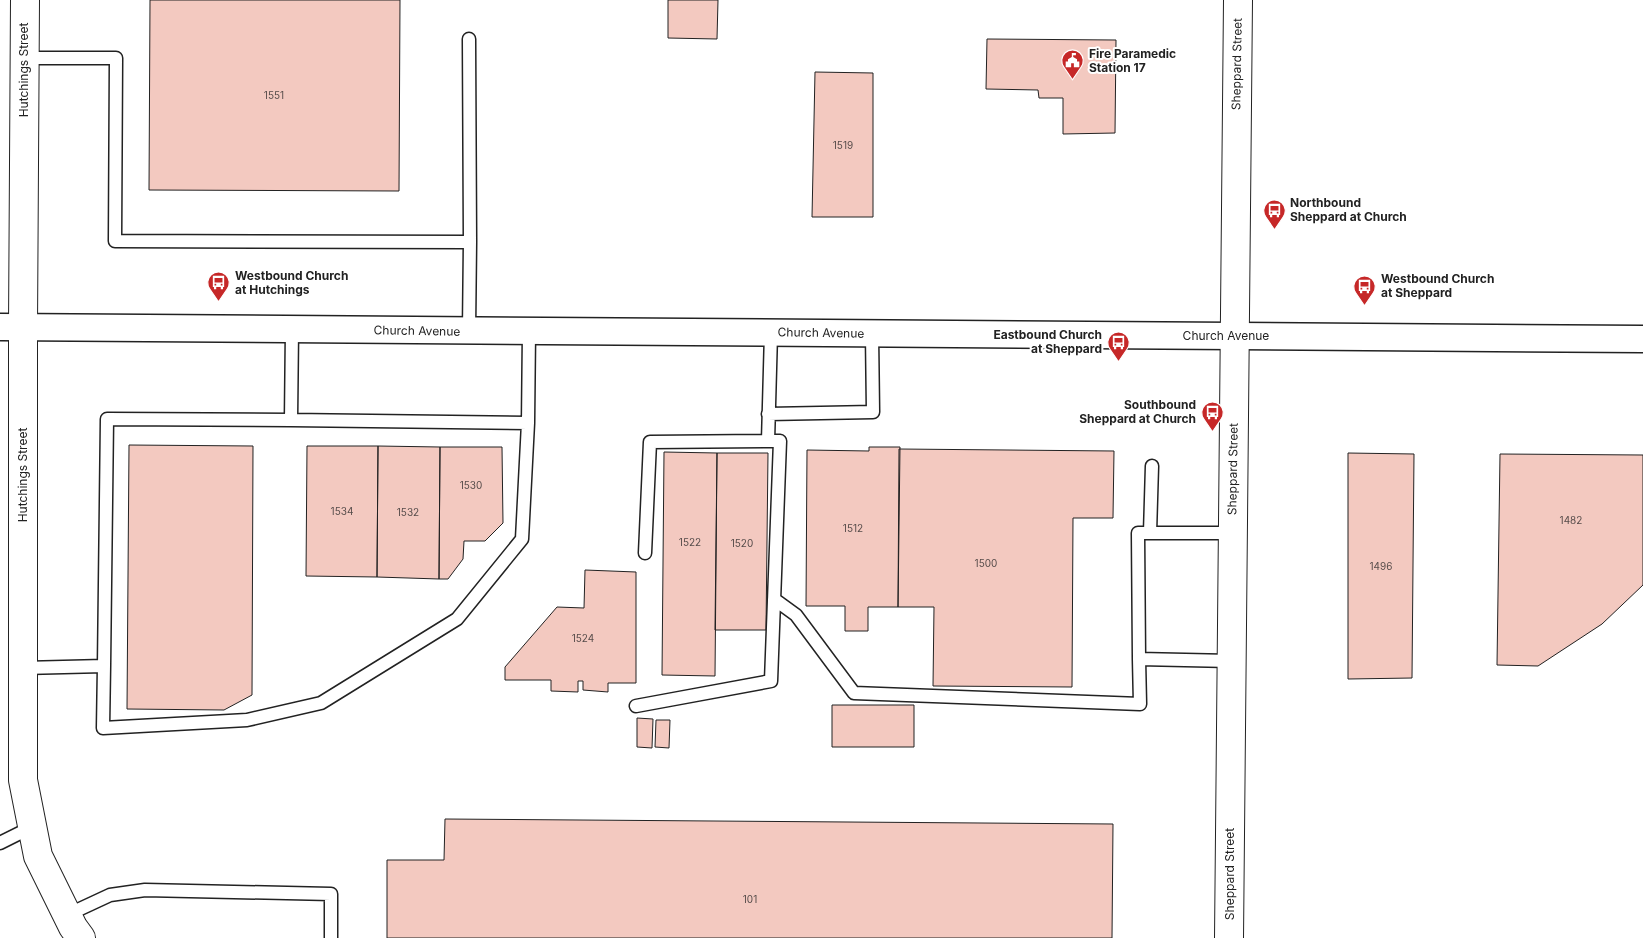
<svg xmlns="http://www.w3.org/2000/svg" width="1643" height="938" viewBox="0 0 1643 938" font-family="Inter,sans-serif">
  <rect width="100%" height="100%" fill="#fff"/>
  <!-- building -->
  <path fill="#f3c9c0" stroke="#222" d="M150,0H400L399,191L149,190Z
    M668,0H718L717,39L668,38Z
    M987,39L1116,40L1115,133L1063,134V98H1039L1038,90L986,89Z
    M815,72L873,73V217H812Z
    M129,445L253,446L252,695L224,710L127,709Z
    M307,446H378L377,577L306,576Z
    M378,446L440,447L439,579L377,577Z
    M440,447H502L503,523L485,541H464L463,559L448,579H439Z
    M869,447H900L898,607H868V631H845V606H806L807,450L869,451Z
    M899,449L1114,451L1113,518H1073L1072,687L933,686L934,607H898Z
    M664,452L717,453L715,676L662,675Z
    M717,453H768L766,630H715Z
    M1348,453L1414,454L1412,678L1348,679Z
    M1500,454L1643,455V585L1602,624L1538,666L1497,665Z
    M585,570L636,572V683H608V692L583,690V681H578V692L551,691V680H505V667L557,607L584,608Z
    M832,705H914V747H832Z
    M637,718L653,719L652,748L637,747Z
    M656,720H670L669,748L655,747Z
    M445,819L1113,824L1112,938H387V860H444Z"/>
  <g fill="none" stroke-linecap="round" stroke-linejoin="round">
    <defs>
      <path id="lane" d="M469,39L470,242
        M24,58H116L115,241L470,242L469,331
        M768,414L873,412L872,334
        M291,420L528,423
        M1150,533L1152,466
        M645,553L650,442L768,441L771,333
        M774,599L796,615L854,693L1140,704L1139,659L1231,661
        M1139,659L1138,533H1232
        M104,666L103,728L247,720L321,703L457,619L522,539L528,423L529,332
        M23,668L104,666L107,419L291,420L292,329
        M636,706L771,681L780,441H768
        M0,843L32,827
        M67,915L110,895L145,890L331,894V938"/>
      <path id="street" d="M0,327L1643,339"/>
      <path id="secondary" d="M25,0L23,327V780L38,856L73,927L81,938
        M1229,938L1238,0"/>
    </defs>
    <!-- lane casing -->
    <use href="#lane" stroke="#222" stroke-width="15"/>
    <!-- street casing -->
    <use href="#street" stroke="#222" stroke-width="29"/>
    <!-- secondary casing -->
    <use href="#secondary" stroke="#222" stroke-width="30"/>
    <!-- lane -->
    <use href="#lane" stroke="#fff" stroke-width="12"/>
    <!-- street -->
    <use href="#street" stroke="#fff" stroke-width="26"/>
    <!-- secondary -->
    <use href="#secondary" stroke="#fff" stroke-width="28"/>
  </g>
  <!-- icons -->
  <defs>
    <symbol id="civic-pin" viewBox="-11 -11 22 30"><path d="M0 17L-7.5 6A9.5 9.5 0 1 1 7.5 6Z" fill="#c62828" stroke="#fff"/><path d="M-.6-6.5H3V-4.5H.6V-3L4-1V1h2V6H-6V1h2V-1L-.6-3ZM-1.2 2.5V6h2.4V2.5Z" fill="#fff"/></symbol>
    <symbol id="bus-pin" viewBox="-11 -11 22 30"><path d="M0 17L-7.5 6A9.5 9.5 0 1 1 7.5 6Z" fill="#c62828" stroke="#fff"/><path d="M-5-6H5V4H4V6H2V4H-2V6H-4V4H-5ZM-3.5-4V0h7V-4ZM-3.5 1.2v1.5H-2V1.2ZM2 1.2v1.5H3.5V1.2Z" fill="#fff"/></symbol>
  </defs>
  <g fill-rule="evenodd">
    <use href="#civic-pin" x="1060" y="48" width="25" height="34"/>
    <use href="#bus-pin" x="1262" y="198" width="25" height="34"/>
    <use href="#bus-pin" x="206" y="270" width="25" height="34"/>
    <use href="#bus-pin" x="1352" y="274" width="25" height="34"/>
    <use href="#bus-pin" x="1106" y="330" width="25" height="34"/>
    <use href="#bus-pin" x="1200" y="400" width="25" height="34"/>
  </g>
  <g text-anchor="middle" stroke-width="4" stroke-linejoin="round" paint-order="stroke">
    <!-- number labels -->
    <g font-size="10" fill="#564c4a">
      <text x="274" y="99">1551</text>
      <text x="843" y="149">1519</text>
      <text x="471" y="489">1530</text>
      <text x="342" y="515">1534</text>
      <text x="408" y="516">1532</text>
      <text x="1571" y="524">1482</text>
      <text x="853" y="532">1512</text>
      <text x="690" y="546">1522</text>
      <text x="742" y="547">1520</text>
      <text x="986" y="567">1500</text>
      <text x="1381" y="570">1496</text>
      <text x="583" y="642">1524</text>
      <text x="750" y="903">101</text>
    </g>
    <!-- poi labels -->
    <g font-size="12" font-weight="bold" fill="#222" stroke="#fff" text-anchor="start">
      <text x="1089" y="58">Fire Paramedic<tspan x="1089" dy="14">Station 17</tspan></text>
      <text x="1290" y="207">Northbound<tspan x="1290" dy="14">Sheppard at Church</tspan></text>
      <text x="235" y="280">Westbound Church<tspan x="235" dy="14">at Hutchings</tspan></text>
      <text x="1381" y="283">Westbound Church<tspan x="1381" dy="14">at Sheppard</tspan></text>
      <text x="1102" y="339" text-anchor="end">Eastbound Church<tspan x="1102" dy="14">at Sheppard</tspan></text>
      <text x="1196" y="409" text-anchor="end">Southbound<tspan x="1196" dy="14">Sheppard at Church</tspan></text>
    </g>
    <!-- street labels -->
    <g font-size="12" fill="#222" stroke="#fff">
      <text transform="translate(1237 64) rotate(-89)" y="4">Sheppard Street</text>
      <text transform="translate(24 70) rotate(-90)" y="4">Hutchings Street</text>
      <text transform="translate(417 331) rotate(1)" y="4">Church Avenue</text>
      <text transform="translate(821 333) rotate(1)" y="4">Church Avenue</text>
      <text x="1226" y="340">Church Avenue</text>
      <text transform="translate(1233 469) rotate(-89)" y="4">Sheppard Street</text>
      <text transform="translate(23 475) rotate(-90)" y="4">Hutchings Street</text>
      <text transform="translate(1230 874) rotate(-90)" y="4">Sheppard Street</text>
    </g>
  </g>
</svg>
